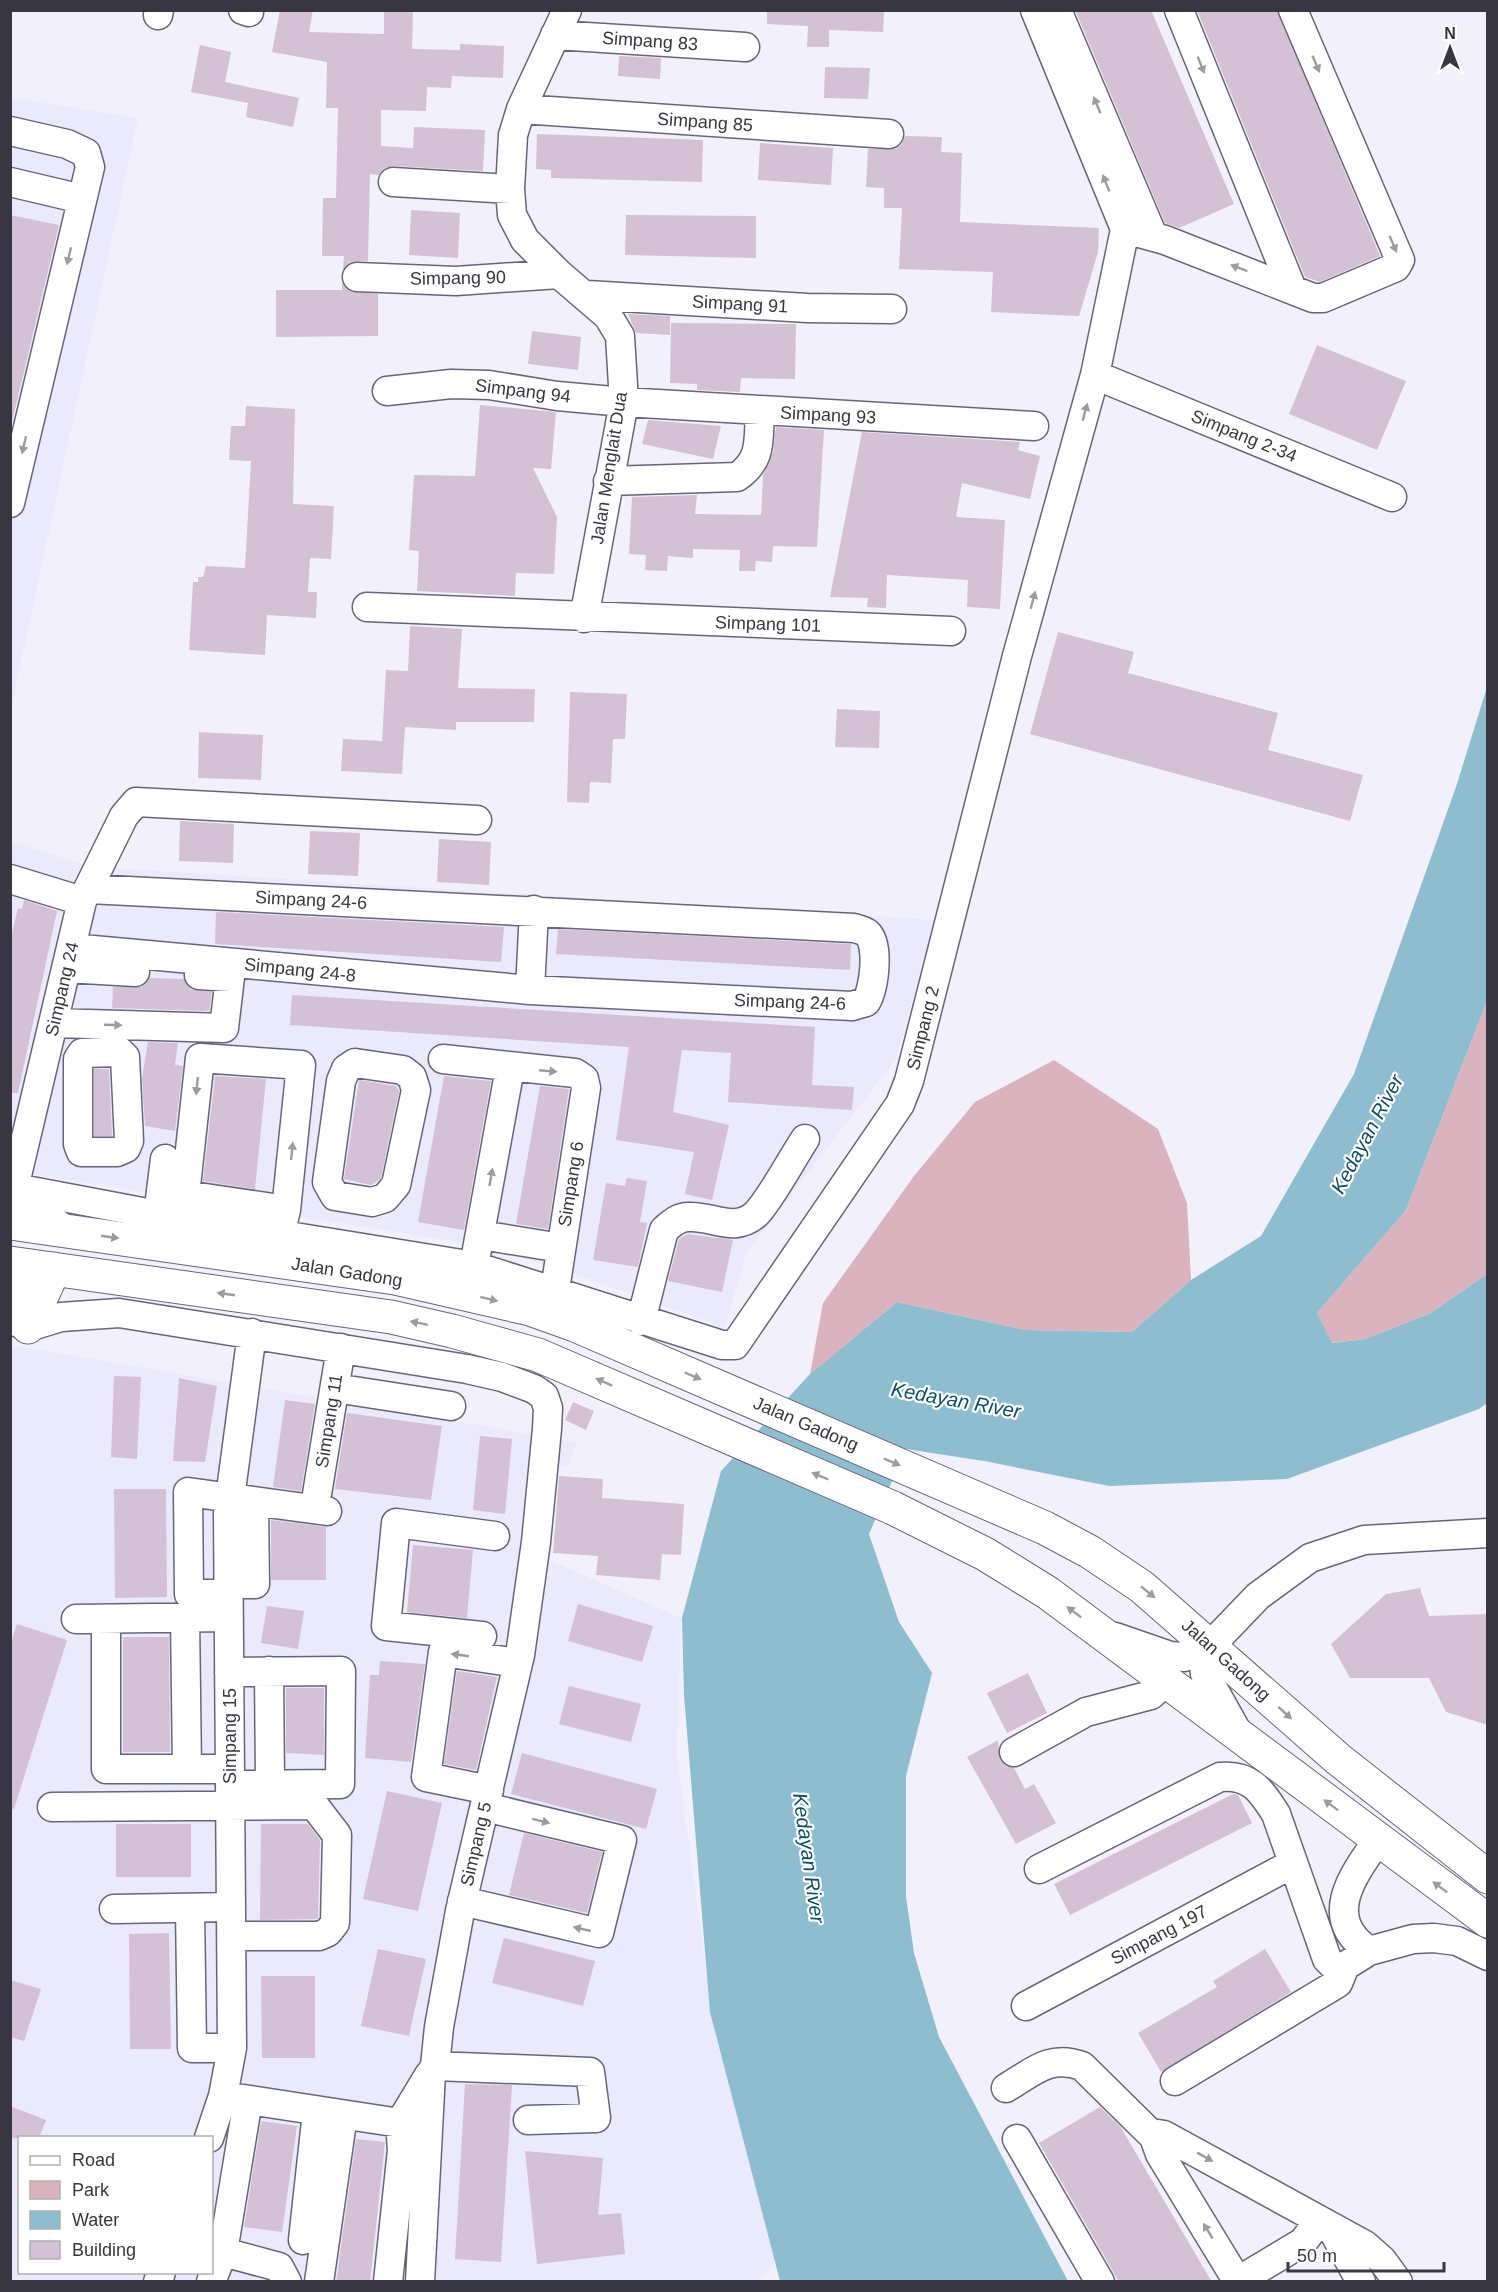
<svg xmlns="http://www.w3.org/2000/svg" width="1498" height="2292" viewBox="0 0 1498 2292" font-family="Helvetica,sans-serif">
  <rect width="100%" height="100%" fill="#f2f1fb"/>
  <!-- built -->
  <path fill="#ebe9fc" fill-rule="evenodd" d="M11,98L138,118L11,709Z
    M11,842L94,867L935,920L896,1059L746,1253L725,1328L583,1277L479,1245L11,1171Z
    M10,1345L577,1442L568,1467L557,1465L547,1559L681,1618L677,1756L708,1984L775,2261L759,2281H11ZM20,2138H212V2272H20Z"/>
  <!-- green -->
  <path fill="#dab3bf" d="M1487,1001V1274L1431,1313L1365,1339L1331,1343L1317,1313L1406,1210Z
    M1054,1060L1158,1129L1187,1203L1191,1280L1132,1332L1025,1330L897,1302L810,1374L823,1303L914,1176L975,1102Z"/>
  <!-- water -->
  <path fill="#8dbdce" d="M1487,687V1001L1406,1210L1317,1313L1332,1343L1365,1339L1431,1313L1487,1274V1403L1479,1409L1287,1479L1109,1486L984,1461L906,1449L869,1534L899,1622L932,1673L906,1776V1897L914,1953L939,2037L1068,2281H780L710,2012L684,1695L682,1618L721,1471L810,1374L897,1302L1025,1330L1132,1332L1191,1280L1261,1236L1354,1074L1457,784Z"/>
  <!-- building -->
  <path fill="#d4c1d5" d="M280,10H313L309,32L384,34V10H413L412,49L460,50V44L504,46L503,78L452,76L451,88L427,87L426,111L381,110V146L413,148L414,127L485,130L483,171L394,166L385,168L379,175L370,174L368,261L350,262L343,269L344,256H322L323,198H336L338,108H326L327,62L272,52Z
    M767,10H884L883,32L829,30V47H807L808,26L767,24Z
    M1075,10H1151L1234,204L1179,228L1165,223Z
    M1197,10H1277L1380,256L1320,282L1305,277Z
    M200,45L231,52L225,82L299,98L293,127L246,117L248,103L191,92Z
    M619,56L661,58L660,79L618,76Z
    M825,67L870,68L868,99L824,98Z
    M537,134L703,140L702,182L551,178V170L536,169Z
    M905,136L942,137L941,152L962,153L960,222L1099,228L1098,252L1079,316L991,312L993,272L899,269L902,208H884V188L866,187L868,149H896L902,144Z
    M760,143L833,148L831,185L758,180Z
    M411,210L460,213L458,258L409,255Z
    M10,215L59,225L10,430Z
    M626,215L756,216V258L625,255Z
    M342,283L349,291L378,294V336L276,337V290H342Z
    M628,314L670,316V335L636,333Z
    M671,323L796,324L795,379L741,378L740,392L697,390V384L670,383Z
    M532,331L581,337L578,370L528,364Z
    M1317,345L1406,381L1377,450L1289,414Z
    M480,405L556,412L551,469L533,468L557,517L554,574L516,573L515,596L417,591L419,551L409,550L414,475L475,476Z
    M246,406L295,409L293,504L334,506L331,559L310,558L308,592H317L316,618L267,615L265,655L189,650L193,582H198V577H203L206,566L245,568L251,461L229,460L231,426H245Z
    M648,420L721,426L713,459L642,444Z
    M776,427L824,430L817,547L773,546L772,562L756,561L755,571H739L740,550L693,549V558L668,556L667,571L645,570L646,555L629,554L632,497L697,495L695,514L761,515L763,475L773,453Z
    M862,432L1020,442L1018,450L1040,456L1030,499L962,483L956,517L1005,520L1000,609L967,607L968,580L887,575L886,608L867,607L868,598L830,597Z
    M410,626L462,629L458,688L535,689L534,722H456V730L405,727L402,774L341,771L343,739L382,741L386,670L408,671Z
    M1058,632L1134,652L1128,673L1278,713L1268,750L1363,775L1350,821L1030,734Z
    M570,692L627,694L625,739H613L611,783L590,782L589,803L567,802Z
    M837,709L880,711L879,748L835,747Z
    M199,732L263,735L261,780L198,778Z
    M180,821L234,824L233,863L179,861Z
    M310,831L360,833L358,876L308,874Z
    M439,839L491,842L489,885L437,882Z
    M24,900L57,911L18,1093H10V941L18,908L22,909Z
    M216,912L504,927L501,962L215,944Z
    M558,929L851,944L850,970L556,954Z
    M150,978L184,979L190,989L212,992L209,1011L112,1008L113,987H142Z
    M292,995L815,1027L812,1085L854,1087L852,1110L728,1102L731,1053L682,1050L673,1112L729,1125L712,1200L685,1194L694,1152L616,1140L629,1047L290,1025Z
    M148,1042L178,1043L175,1065L183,1066L175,1131L145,1126L142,1078Z
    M94,1069H109L112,1136H94Z
    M215,1076L266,1079L255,1189L203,1181Z
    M444,1076L491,1081L464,1230L418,1222Z
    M359,1080L396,1086L399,1091L381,1178L371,1185L344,1179Z
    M540,1086L569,1089L548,1229L516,1224Z
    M627,1178L647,1181L640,1222L647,1223L638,1267L593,1260L606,1183L625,1186Z
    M687,1234L733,1240L722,1292L668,1281L679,1239Z
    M114,1376L141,1377L137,1459L111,1457Z
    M179,1378L217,1386L205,1462L173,1461Z
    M285,1400L315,1404L301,1491L273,1487Z
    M573,1402L594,1411L586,1430L565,1420Z
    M347,1413L442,1426L431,1500L335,1489Z
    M480,1436L512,1439L505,1514L473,1510Z
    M559,1476L603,1479L602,1498L684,1504L681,1555L662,1554L660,1580L596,1575L598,1556L553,1553Z
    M114,1489H166L167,1597L115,1598Z
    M271,1520L326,1527V1580H271Z
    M413,1545L473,1550L467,1618L407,1612Z
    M1420,1588L1429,1616L1488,1614V1725L1446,1712L1429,1678H1350L1331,1644L1386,1594Z
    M578,1604L653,1626L642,1662L568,1641Z
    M267,1606L304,1611L298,1649L261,1643Z
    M17,1624L67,1640L14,1809L10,1808V1646Z
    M123,1637H169L170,1752H123Z
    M380,1661L425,1664L411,1762L365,1758L370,1675H379Z
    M457,1671L497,1677L476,1770L444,1764Z
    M1028,1673L1047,1713L1007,1733L987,1693Z
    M569,1686L641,1704L631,1742L559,1724Z
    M286,1688H324V1755L286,1753Z
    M998,1740L1000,1760L1014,1768L1025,1789L1034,1784L1056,1823L1016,1844L967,1757Z
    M522,1753L657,1789L646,1829L511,1794Z
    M387,1791L442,1803L418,1911L363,1899Z
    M1233,1794L1238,1795L1252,1823L1070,1915L1054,1884Z
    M116,1824H191V1877H116Z
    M261,1824H308L320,1840L318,1919L260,1920Z
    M524,1833L602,1852L587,1913L509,1895Z
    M169,1933L171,2049H130L129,1934Z
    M504,1938L595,1961L583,2006L492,1983Z
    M378,1949L426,1959L409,2036L361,2026Z
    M1265,1949L1291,1992L1161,2072L1138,2033L1217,1987L1213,1981Z
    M261,1976H315V2058H262Z
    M10,1980L41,1989L24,2041L10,2037Z
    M465,2084L512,2085L501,2262L455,2259Z
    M10,2106L46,2120L39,2138H10Z
    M1100,2107L1120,2126L1212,2282H1119L1039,2143Z
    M261,2121L297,2126L282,2232L244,2227Z
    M356,2139L385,2142L370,2282H336Z
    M525,2151L603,2158L598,2215L621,2213L625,2254L537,2264Z"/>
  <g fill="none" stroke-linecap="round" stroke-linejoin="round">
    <defs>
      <path id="minor" d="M243,10L249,12
        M567,10L521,109L513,135L510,189L512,215L525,240L559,274L608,316L620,336L624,402L584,618
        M1057,10L1153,236
        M1179,10L1292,289
        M158,15L159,10
        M555,35L745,47
        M521,109L889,134
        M10,131L67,144L86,153L90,167L10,503
        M10,182L82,199
        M393,182L510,189
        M1125,229L1165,240L1313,298H1323L1396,267L1400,260L1293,10
        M357,277L456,281L559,274
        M587,295L807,308L892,309
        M1095,375L1392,497
        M387,391L451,384L489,385L557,396L624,402L1034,426
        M608,481L737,477C763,459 758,440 760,411
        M367,607L951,631
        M10,879L82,901
        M71,948L530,990L852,1006L866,1002C874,989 880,945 867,933C865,931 858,929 854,928L89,889
        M66,968L135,972
        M530,990L534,910
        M54,1023L224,1028L230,977L199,975
        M120,1052L125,1057L129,1141L126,1148L117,1152H81L78,1144V1059L82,1053Z
        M443,1059L575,1073L584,1079L586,1088L555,1290
        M355,1063L403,1070L412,1077L416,1090L396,1185L385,1198L372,1202L335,1196L327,1182L341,1081L346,1069Z
        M10,1187L158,1215L474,1266L722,1345H735L900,1104L909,1081L1017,656L1095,375L1125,229L1035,10
        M14,1188L82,901L124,816L136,802L477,820
        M158,1215L165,1159
        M280,1234L286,1210L301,1065L200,1058L185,1195L286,1210
        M481,1235L561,1248
        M474,1266L510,1068
        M14,1321L28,1327L61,1317L119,1313L467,1369L502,1377L534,1389L544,1396L548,1408L547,1429L536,1542L520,1655L460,1911L439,2027L435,2066L431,2073L420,2282
        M641,1321L664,1230C671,1224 678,1217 688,1217C712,1215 734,1234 756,1214C770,1200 793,1157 805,1139
        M335,1388L451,1406
        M317,1494L341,1348
        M228,1584H255L254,1502
        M228,1594H189L188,1492L327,1511
        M185,1618L187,1769
        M76,1619L228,1617
        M106,1619V1769H230
        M482,1636L386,1626L396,1523L495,1536
        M1115,1637L1170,1656L1184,1657L1210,1646L1258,1596L1310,1558L1364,1540L1488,1533
        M1210,1646L1204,1664L1205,1674L1238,1733
        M269,1671L270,1785
        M229,1672L341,1671L340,1784L230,1785
        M1014,1752L1086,1712L1151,1695L1165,1682
        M489,1790L426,1777L443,1652L518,1663
        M52,1807L314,1805L337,1835L335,1923L328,1932L319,1936H232
        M1378,1840C1352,1876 1321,1918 1369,1951L1413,1939L1434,1938L1457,1941L1488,1956
        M1039,1869L1220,1777C1250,1774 1261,1790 1276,1814L1327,1959L1335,1967L1345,1966L1369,1951
        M462,1901L599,1933L622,1840L485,1807
        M190,1908L192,2048H232
        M114,1909L231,1907
        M1026,2006L1292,1864
        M435,2066L590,2072L596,2118L528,2120
        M1175,2081L1338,1983L1345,1966
        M1006,2088C1033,2072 1050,2054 1082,2066L1154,2137L1160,2154L1238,2282
        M223,2096L400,2123L429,2075
        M1154,2137L1158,2134L1164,2135L1365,2245L1382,2260L1398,2282
        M209,2138L223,2096L232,2048L228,1513L252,1333
        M1017,2139L1100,2282
        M1332,2229L1361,2282
        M303,2240L317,2112
        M223,2252L248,2100
        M1238,2281L1303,2242L1319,2221
        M158,2282L161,2272
        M211,2282L223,2252L279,2267L287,2282
        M319,2282L343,2115
        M388,2282L402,2150L400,2123"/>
      <path id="major" d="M10,1192L14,1188L41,1216L62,1230
        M10,1223L395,1278L530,1309L575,1325L1045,1528L1090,1552L1142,1587L1338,1759L1488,1877
        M10,1263L391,1317L452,1331L538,1355L893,1508L985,1554L1048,1593L1488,1921
        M10,1276L28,1327
        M28,1327L54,1269"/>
    </defs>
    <!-- minor casing -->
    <use href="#minor" stroke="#67657a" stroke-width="31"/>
    <!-- major casing -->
    <use href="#major" stroke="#67657a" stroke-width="35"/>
    <!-- minor -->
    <use href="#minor" stroke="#fff" stroke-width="28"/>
    <!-- major -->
    <use href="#major" stroke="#fff" stroke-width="33"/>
  </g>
  <!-- one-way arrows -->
  <defs><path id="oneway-solid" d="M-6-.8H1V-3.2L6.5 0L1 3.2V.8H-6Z" transform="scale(1.5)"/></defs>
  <g fill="#9c9ba0">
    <use href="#oneway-solid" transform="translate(1316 64) rotate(67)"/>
    <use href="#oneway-solid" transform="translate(1201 65) rotate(68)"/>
    <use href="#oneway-solid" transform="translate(1097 105) rotate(-113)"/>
    <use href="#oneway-solid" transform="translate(1106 183) rotate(-112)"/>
    <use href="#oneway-solid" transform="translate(1393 244) rotate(67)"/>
    <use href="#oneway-solid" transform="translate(69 256) rotate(103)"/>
    <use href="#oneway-solid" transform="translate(1239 268) rotate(-159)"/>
    <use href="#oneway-solid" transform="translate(1085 412) rotate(-75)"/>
    <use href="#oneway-solid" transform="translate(24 445) rotate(103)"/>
    <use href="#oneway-solid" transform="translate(1033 600) rotate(-75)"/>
    <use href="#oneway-solid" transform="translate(113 1025) rotate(2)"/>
    <use href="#oneway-solid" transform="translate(548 1071) rotate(5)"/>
    <use href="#oneway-solid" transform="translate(197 1086) rotate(96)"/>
    <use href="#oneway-solid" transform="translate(292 1151) rotate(-84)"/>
    <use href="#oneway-solid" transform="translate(491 1177) rotate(-80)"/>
    <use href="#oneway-solid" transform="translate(110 1237) rotate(8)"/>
    <use href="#oneway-solid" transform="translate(226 1294) rotate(-172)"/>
    <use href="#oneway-solid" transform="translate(489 1299) rotate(14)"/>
    <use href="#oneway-solid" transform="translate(419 1323) rotate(-168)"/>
    <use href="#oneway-solid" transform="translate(693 1376) rotate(23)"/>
    <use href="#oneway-solid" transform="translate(604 1382) rotate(-156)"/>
    <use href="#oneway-solid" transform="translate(892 1462) rotate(23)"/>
    <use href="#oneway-solid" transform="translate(820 1476) rotate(-157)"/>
    <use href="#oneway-solid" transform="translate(1148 1592) rotate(39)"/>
    <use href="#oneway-solid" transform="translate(1074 1612) rotate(-143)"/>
    <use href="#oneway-solid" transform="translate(460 1655) rotate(-172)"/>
    <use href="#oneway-solid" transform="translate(1285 1713) rotate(42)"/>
    <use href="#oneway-solid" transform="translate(1331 1805) rotate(-143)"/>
    <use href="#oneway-solid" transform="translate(541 1821) rotate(14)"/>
    <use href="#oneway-solid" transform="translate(1440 1887) rotate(-143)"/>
    <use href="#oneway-solid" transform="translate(582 1929) rotate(-167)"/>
    <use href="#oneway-solid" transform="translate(1205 2157) rotate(29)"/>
    <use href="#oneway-solid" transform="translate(1208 2231) rotate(-121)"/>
  </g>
  <g text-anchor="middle" stroke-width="4.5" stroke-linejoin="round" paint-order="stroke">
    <!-- street labels -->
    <g font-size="18" fill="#383741" stroke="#fff">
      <text transform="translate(650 41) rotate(4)" y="6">Simpang 83</text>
      <text transform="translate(705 122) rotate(4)" y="6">Simpang 85</text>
      <text transform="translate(458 278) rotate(-1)" y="6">Simpang 90</text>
      <text transform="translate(740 304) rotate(3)" y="6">Simpang 91</text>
      <text transform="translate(523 391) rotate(7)" y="6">Simpang 94</text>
      <text transform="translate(828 415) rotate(3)" y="6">Simpang 93</text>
      <text transform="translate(1244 436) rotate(22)" y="6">Simpang 2-34</text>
      <text transform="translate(609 468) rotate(-81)" y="6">Jalan Menglait Dua</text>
      <text transform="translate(768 624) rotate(2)" y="6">Simpang 101</text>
      <text transform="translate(311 900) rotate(3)" y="6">Simpang 24-6</text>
      <text transform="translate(300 970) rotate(6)" y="6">Simpang 24-8</text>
      <text transform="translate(62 989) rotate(-77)" y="6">Simpang 24</text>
      <text transform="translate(790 1002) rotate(2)" y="6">Simpang 24-6</text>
      <text transform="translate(923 1028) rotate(-76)" y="6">Simpang 2</text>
      <text transform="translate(571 1184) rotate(-81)" y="6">Simpang 6</text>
      <text transform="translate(347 1272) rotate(9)" y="6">Jalan Gadong</text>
      <text transform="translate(329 1421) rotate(-81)" y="6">Simpang 11</text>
      <text transform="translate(806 1424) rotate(23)" y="6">Jalan Gadong</text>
      <text transform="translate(1226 1660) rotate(42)" y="6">Jalan Gadong</text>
      <text transform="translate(230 1736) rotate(-90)" y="6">Simpang 15</text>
      <text transform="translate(476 1844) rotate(-77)" y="6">Simpang 5</text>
      <text transform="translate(1159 1935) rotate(-28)" y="6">Simpang 197</text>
    </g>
    <!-- water labels -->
    <g font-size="20" font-style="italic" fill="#0c4f61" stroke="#fff">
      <text transform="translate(1367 1134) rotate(-62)" y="7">Kedayan River</text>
      <text transform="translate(956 1400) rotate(10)" y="7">Kedayan River</text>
      <text transform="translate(809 1858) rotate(82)" y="7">Kedayan River</text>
    </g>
  </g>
  <!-- border -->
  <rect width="1498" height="2292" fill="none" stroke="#383741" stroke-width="24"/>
  <!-- legend -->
  <rect x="18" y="2136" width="195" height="138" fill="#ffffff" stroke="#afafb3" stroke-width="1.5"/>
  <rect x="30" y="2156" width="30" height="9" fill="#ffffff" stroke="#afafb3" stroke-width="1.5"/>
  <text x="72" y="2166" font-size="18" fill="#383741">Road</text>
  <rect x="30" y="2181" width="30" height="18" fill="#dab3bf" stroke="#afafb3" stroke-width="1.5"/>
  <text x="72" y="2196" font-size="18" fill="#383741">Park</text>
  <rect x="30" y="2211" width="30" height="18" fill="#8dbdce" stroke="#afafb3" stroke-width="1.5"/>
  <text x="72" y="2226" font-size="18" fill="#383741">Water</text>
  <rect x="30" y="2241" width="30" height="18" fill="#d4c1d5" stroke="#afafb3" stroke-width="1.5"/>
  <text x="72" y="2256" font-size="18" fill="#383741">Building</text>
  <!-- north arrow -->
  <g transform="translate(1450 48)" stroke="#ffffff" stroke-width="4.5" paint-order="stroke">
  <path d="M0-4.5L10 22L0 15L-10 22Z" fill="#383741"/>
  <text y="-9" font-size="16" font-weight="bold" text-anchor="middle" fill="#383741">N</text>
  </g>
  <!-- scale -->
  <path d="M1288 2262v9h156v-9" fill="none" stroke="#383741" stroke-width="3"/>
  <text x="1297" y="2262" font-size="18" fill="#383741" stroke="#ffffff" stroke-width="4.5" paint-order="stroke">50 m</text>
</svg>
